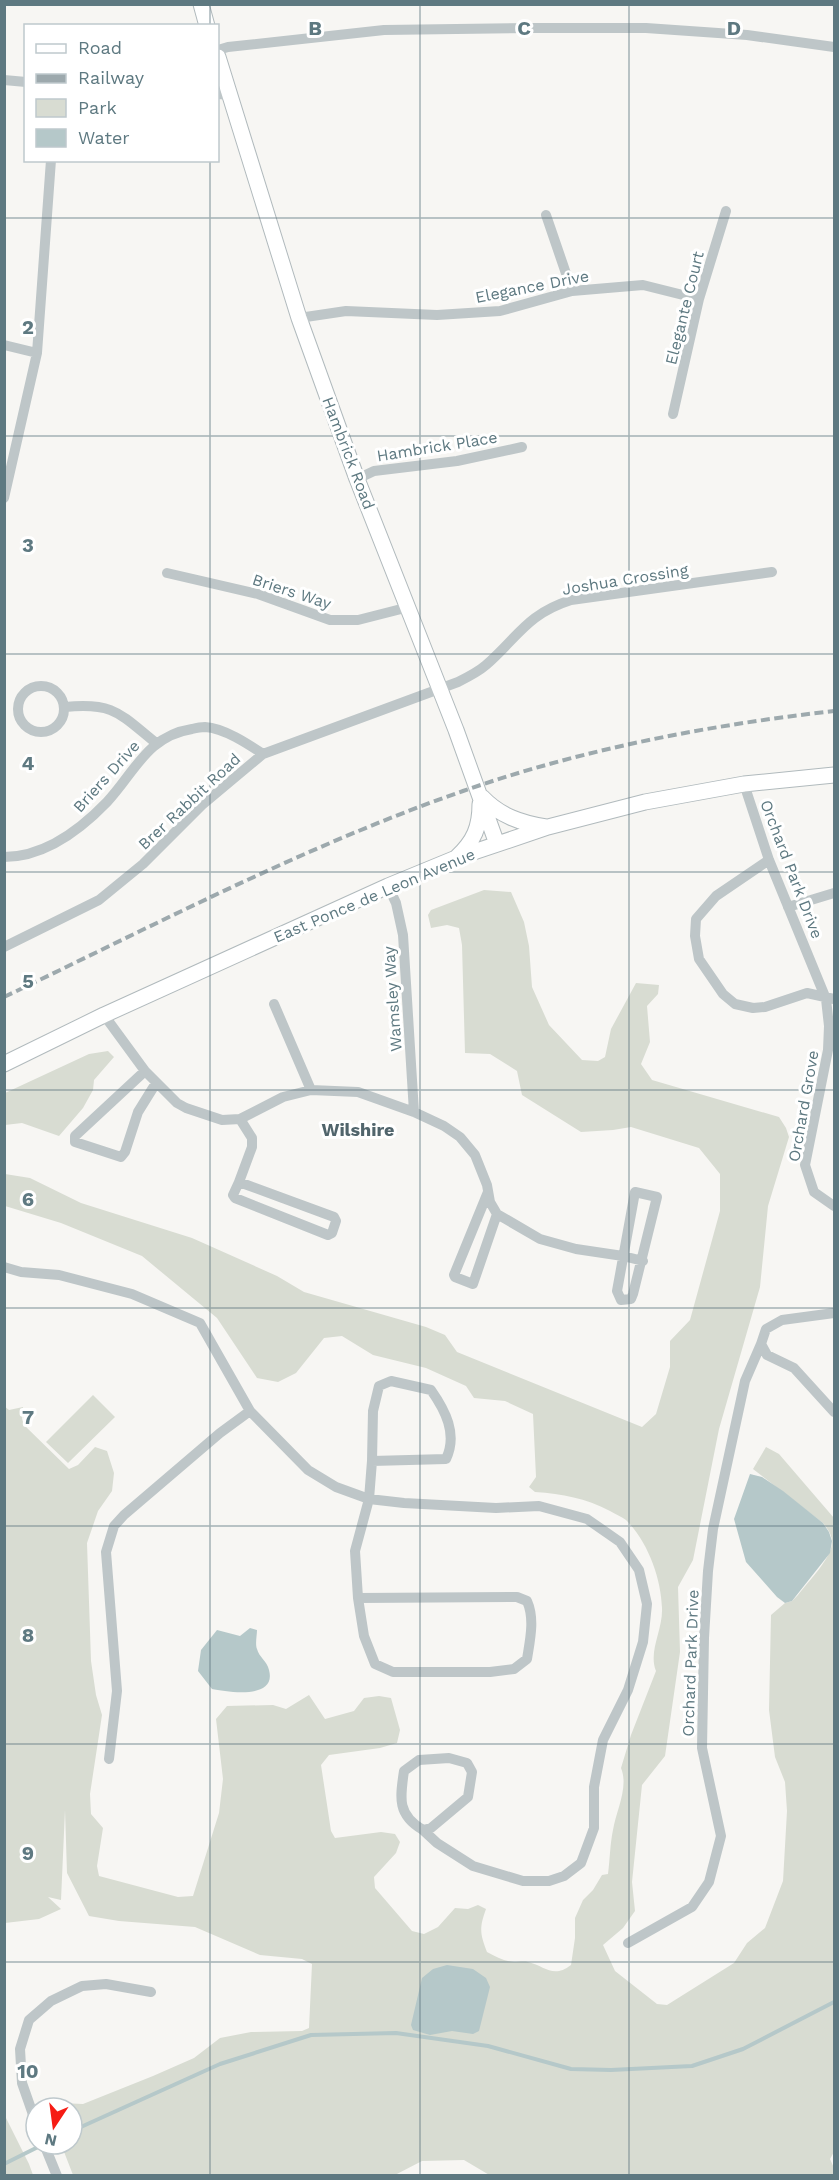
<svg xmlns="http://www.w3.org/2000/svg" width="839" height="2180" viewBox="0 0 839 2180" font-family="'Work Sans',sans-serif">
  <rect width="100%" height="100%" fill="#f7f6f3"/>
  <!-- green -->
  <path fill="#d8dcd2" d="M484,890L511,892L524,922L529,946L532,987L549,1025L582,1060L598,1061L605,1057L611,1029L636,983L659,985L658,994L647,1006L650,1042L641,1064L652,1080L779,1117L786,1128L789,1137L768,1206L760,1287L719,1429L693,1560L678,1587L680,1652L665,1756L642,1785L632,1882L635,1911L623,1928L603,1945L615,1971L657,2004L667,2005L734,1963L747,1943L765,1928L783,1881L787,1811L785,1782L775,1757L769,1710L771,1615L785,1603L792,1601L798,1595C808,1582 834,1556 832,1540C831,1533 827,1528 823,1523L753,1469L766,1447L779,1454L834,1518V2152L830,2159L834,2168V2175L491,2176L464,2160L422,2161L393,2176L73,2175L61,2144H72V2108H56L61,2103L83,2104L153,2076L194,2058L220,2038L251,2032L302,2031L309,2028L312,1964L302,1959L260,1955L195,1927L119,1921L89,1916L67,1873L65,1810L61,1900L48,1897L61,1909L39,1919L5,1923L4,1406L9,1410L23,1407L22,1419L24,1425L69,1469L78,1465L95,1447L107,1451L114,1473L112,1491L98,1511L87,1543L91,1661L96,1695L102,1715L90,1794L91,1814L103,1828L97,1866L99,1876L178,1897L193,1896L219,1813L223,1779L216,1719L227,1706L273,1705L286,1709L309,1695L325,1719L354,1711L364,1698L379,1696L391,1698L400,1730L397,1743L380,1748L329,1755L321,1765L331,1831L335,1838L381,1832L395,1834L400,1842L396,1853L374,1877L375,1888L412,1931L424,1934L438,1927L455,1908L468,1909L478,1905L486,1909C479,1928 480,1934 487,1952C496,1957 504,1961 514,1962C518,1962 524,1961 528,1962C545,1966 553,1979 571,1965L575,1938V1918L583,1900L593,1890L602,1875L608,1874C610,1859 610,1844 613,1830C616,1811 629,1787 621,1768L631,1735L656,1671C648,1651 663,1630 662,1608C661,1578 648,1542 626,1520C622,1517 615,1514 610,1511C585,1498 563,1494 535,1492L529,1487L536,1477L533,1414L505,1401L474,1398L466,1386L426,1368L373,1355L342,1336L324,1338L296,1373L278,1382L257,1378L217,1318L142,1256L61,1223L5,1206V1174L30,1178L81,1203L192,1238L277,1276L304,1292L426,1327L445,1335L457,1352L642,1427L656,1414L670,1367V1341L690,1320L720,1211V1174L699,1148L631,1127L613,1130L581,1132L522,1095L517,1071L490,1054L465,1053L462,945L459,928L447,925L431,928L428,915L431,910Z
    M108,1051L114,1057L94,1080L93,1090L83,1108L59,1136L22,1123L5,1125V1093L89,1054Z
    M93,1395L115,1417L68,1463L46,1442Z
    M5,2116L29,2164L33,2175H5Z"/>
  <!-- water -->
  <path fill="#b5c8c9" d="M750,1474L762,1477L783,1491L823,1523L829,1532L832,1541L830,1553L792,1601L785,1603L777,1597L746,1562L734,1519Z
    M250,1628L257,1630C257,1635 255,1644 257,1649C259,1657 267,1661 269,1670C277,1700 228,1692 212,1689L198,1671L201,1650L217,1630L240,1636Z
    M447,1965L473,1969L486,1978L490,1987L479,2031L473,2034L452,2031L430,2035L413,2030L411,2025L422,1978L433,1969Z"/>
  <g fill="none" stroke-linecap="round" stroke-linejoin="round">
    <!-- stream -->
    <path stroke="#b5c8c9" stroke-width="4" d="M72,2131L220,2064L311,2035L396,2033L488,2046L571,2069L611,2070L692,2066L743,2049L834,2002
      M4,2164L44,2144"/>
    <defs>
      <path id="secondary" d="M201,4L207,26
        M218,57L299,318L357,479L456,730L497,844
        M482,797C500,816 521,823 546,827
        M457,857C474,841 480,827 480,804
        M4,1064L104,1015L388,886L456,858L548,827L645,802L744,784L834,775"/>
    </defs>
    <!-- secondary casing -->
    <use href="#secondary" stroke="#b1babd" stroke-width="17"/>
    <!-- street -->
    <path stroke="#bec6c8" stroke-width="10" d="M218,50L228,47L384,30L536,28H646L747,35L834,47
      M4,80L26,82
      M218,94L231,95
      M546,215L572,291
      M299,318L346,311L437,315L500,311L572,291L643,285L699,299
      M4,345L37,353
      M673,414L699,299L726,211
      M357,479L374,471L457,461L522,447
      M4,498L37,353L51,160
      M167,573L258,594L330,620H358L409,607
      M18 709a23 23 0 1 1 46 0a23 23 0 1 1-46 0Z
      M65,707C114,702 120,714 156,743
      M744,784L769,860L826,999L829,1026L828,1050L805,1165L814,1192L834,1206
      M4,857C44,857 81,829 107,802C135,772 147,736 192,729C196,728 201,727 205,727C224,728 248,744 263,754
      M769,860L716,896L696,919L695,936L699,959L723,994L735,1004L753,1008L765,1007L807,993L834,999
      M388,886L396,903L403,935L414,1112
      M788,907L834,893
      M4,947L99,900L143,864L202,805L263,754L458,682C468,677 478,672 486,665C518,637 527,614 571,600L772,572
      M274,1004L311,1090
      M104,1015L145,1071L177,1103L186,1108L222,1120L240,1119L283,1097L311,1090L358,1092L414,1112L444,1126L460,1137L475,1155L487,1185L490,1202L497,1214L540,1239L576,1249L623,1256L643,1261
      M145,1071L75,1136V1142L121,1157L125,1152L138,1112L156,1083
      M239,1182L233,1195L235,1198L328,1235L332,1233L336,1221L334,1217L239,1182L252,1147V1138L240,1119
      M488,1192L454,1275L455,1277L473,1284L497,1214
      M635,1192L657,1197L633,1294L631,1299L621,1300L617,1291Z
      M4,1267L21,1272L59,1275L132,1294L200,1323L250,1411L308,1470L336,1487L369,1499L404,1503L496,1508L539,1506L587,1519L620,1542L639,1570L647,1604L643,1642L628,1690L603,1740L594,1787V1828L581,1863L564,1876L549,1881H523L473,1866L437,1843L423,1830
      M834,1313L782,1320L766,1329L761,1344L767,1355L794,1368L834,1412
      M391,1381L431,1390C445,1410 458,1434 446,1459L372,1461L373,1411L379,1386Z
      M517,1597L527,1601C535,1619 530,1640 527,1659L514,1669L490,1672H393L375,1664L364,1636L358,1598Z
      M358,1598L355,1551L369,1499L372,1461
      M449,1758L467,1763L472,1772L468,1797L431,1828L423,1830C397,1815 400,1798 404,1771L419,1760Z
      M109,1759L117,1691L106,1552L114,1526L124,1515L220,1433L250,1411
      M628,1943L692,1907L709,1882L721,1836L702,1748L704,1638L708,1571L713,1529L745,1381L761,1344
      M36,2123L22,2083L20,2049L29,2020L51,2001L82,1986L106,1984L151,1992
      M44,2144L57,2176"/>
    <!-- secondary -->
    <use href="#secondary" stroke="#fff" stroke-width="15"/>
    <!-- rail -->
    <path stroke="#9da9ad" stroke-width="4" stroke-dasharray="9 4.5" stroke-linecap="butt" d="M4,997C155,925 305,846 463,791C583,749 709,725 834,711"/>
  </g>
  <!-- grid -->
  <path fill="none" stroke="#5e7981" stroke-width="1.5" stroke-opacity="0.55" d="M210,4V26M420,4V2176M629,4V2176M210,160V2176M4,218H834M4,436H834M4,654H834M4,872H834M4,1090H834M4,1308H834M4,1526H834M4,1744H834M4,1962H834"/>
  <g text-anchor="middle" stroke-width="6" stroke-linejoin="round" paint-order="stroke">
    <!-- street labels -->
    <g font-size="16" fill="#5e7981" stroke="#fff">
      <text transform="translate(532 286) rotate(-11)" y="6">Elegance Drive</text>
      <text transform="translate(684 308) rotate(-76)" y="6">Elegante Court</text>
      <text transform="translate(437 446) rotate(-9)" y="6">Hambrick Place</text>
      <text transform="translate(349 453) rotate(69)" y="6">Hambrick Road</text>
      <text transform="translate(625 579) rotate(-9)" y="6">Joshua Crossing</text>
      <text transform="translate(292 591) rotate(18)" y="6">Briers Way</text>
      <text transform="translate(106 776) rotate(-48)" y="6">Briers Drive</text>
      <text transform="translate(189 801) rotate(-43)" y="6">Brer Rabbit Road</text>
      <text transform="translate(792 869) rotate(69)" y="6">Orchard Park Drive</text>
      <text transform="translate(374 895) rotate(-23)" y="6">East Ponce de Leon Avenue</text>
      <text transform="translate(392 999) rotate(-94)" y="6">Wamsley Way</text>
      <text transform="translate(803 1106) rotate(-80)" y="6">Orchard Grove</text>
      <text transform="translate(690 1663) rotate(-88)" y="6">Orchard Park Drive</text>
    </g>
    <!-- neighbourhood labels -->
    <g font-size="18" font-weight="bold" fill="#51656c" stroke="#fff">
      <text x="358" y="1136">Wilshire</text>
    </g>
  </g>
  <g font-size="20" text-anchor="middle" font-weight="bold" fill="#5e7981" stroke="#fff" stroke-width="6" stroke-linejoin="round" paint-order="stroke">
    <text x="315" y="35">B</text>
    <text x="524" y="35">C</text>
    <text x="734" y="35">D</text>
    <text x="28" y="334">2</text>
    <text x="28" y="552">3</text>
    <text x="28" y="770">4</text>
    <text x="28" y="988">5</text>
    <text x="28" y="1206">6</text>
    <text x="28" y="1424">7</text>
    <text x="28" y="1642">8</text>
    <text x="28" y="1860">9</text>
    <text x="28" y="2078">10</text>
  </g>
  <!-- border -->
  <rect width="839" height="2180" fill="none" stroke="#5e7981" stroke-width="12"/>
  <!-- legend -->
  <rect x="24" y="24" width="195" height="138" fill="#ffffff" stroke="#bfc9cd" stroke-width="1.5"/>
  <rect x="36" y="44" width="30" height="9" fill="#ffffff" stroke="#bfc9cd" stroke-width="1.5"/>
  <text x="78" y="54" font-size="18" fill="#5e7981">Road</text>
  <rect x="36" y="74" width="30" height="9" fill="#9da9ad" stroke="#bfc9cd" stroke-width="1.5"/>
  <text x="78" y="84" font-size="18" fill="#5e7981">Railway</text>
  <rect x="36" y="99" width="30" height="18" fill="#d8dcd2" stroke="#bfc9cd" stroke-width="1.5"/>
  <text x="78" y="114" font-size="18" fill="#5e7981">Park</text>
  <rect x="36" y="129" width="30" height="18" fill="#b5c8c9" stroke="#bfc9cd" stroke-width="1.5"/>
  <text x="78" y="144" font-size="18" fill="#5e7981">Water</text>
  <!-- north arrow -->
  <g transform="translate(54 2126) rotate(193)"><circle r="28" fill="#ffffff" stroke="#bfc9cd" stroke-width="1.5"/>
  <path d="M0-4.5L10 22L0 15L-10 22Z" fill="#f61c14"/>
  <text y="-9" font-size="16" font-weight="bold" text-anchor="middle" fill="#5e7981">N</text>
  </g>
</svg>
